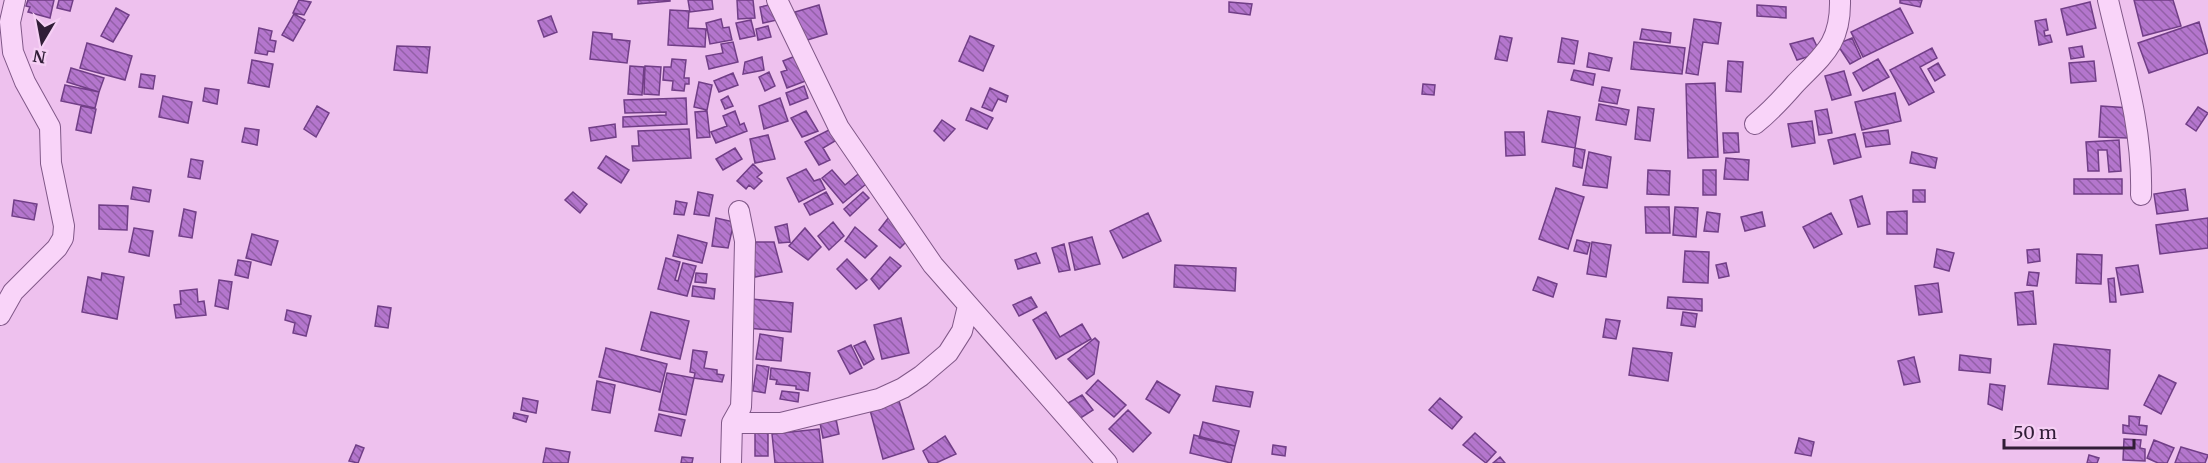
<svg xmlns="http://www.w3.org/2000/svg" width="2208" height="463" viewBox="0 0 2208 463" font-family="Merriweather,serif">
  <defs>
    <pattern id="building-back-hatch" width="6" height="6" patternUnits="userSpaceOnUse" patternTransform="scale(1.5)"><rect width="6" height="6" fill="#b476cd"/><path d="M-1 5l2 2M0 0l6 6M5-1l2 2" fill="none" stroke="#9360a7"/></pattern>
  </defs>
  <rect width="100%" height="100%" fill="#eec1ee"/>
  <!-- building -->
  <path fill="url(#building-back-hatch)" stroke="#713e87" stroke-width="1.5" d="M28,0H54L50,18L28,12L30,7L26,6Z
    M59,0H73L70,11L57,8Z
    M299,0L311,2L304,15L293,13Z
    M638,0H670V1L638,4Z
    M688,0H712L713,9L690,12Z
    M737,0H753L755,18L738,19Z
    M1900,0H1922L1920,7L1900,3Z
    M2134,0H2173L2181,26L2143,36Z
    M1229,2L1252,4L1250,15L1229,12Z
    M2090,2L2096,28L2067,35L2061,9Z
    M774,4L777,20L763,23L760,7Z
    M819,5L827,34L804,41L795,12Z
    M1757,5L1786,7V18L1757,16Z
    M116,8L129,15L113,42L101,36Z
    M1900,8L1913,33L1863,57L1851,32Z
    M670,10L689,11L688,28L706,29L705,47L668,45Z
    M294,14L305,20L293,41L282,35Z
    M551,16L557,32L544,37L538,21Z
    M721,19L723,28L729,27L732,40L710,44L706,23Z
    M1694,19L1721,23L1718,44L1703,42L1698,75L1686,73Z
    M2046,19L2048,30L2044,31L2045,36L2050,35L2052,42L2039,45L2035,21Z
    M751,20L755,36L740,39L736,23Z
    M2199,22L2208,53L2149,73L2138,43Z
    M768,26L771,37L758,40L756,29Z
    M259,28L272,31L270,40L276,41L274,52L268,51L267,55L255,53Z
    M1642,29L1671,33L1670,43L1640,39Z
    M593,32L612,34V39L630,41L627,63L590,59Z
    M970,36L994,46L983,71L959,61Z
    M1500,36L1512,38L1507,61L1495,59Z
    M1562,38L1578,41L1574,64L1558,62Z
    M1813,38L1820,53L1797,60L1790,44Z
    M1852,38L1861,58L1850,64L1837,44Z
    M733,42L738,62L709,69L706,56L723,53L721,44Z
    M1634,42L1685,48L1682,74L1631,69Z
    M87,43L132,56L125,80L80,68Z
    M397,46L430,47L427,73L394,70Z
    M2082,46L2084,57L2071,59L2069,48Z
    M1932,48L1937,58L1920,67L1934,92L1909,105L1890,70Z
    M1589,53L1612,58L1609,71L1587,67Z
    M798,55L808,80L787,88L781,72L787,70L783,61Z
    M762,57L764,70L743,74L745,62Z
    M672,59L686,60L684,78H689V84H685L684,91L672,90L673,81L663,80L664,67H671Z
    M1878,59L1889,77L1863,91L1853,73Z
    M252,60L273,64L269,87L248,83Z
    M1728,61L1743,62L1741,92L1726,91Z
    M2094,61L2096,81L2071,83L2069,63Z
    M1938,63L1945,75L1935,81L1928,69Z
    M630,66L644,67L642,95L628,94Z
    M645,66L661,67L659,95L644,94Z
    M71,68L104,78L99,92L67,82Z
    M1574,70L1595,74L1593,85L1571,80Z
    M1844,71L1851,95L1832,100L1825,76Z
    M769,72L775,86L765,91L759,77Z
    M733,73L738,85L719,92L714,81Z
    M141,74L155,76L153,89L139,87Z
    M699,82L712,85L707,110L694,107Z
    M1715,83L1718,157L1688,158L1686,84Z
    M1423,84L1435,85L1434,95L1422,94Z
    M65,85L99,92L95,108L61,101Z
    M804,86L808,98L790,105L786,93Z
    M1602,87L1620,90L1617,104L1599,101Z
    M205,88L219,90L217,104L203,101Z
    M990,88L1008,96L1006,102L998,99L992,111L982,107Z
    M1895,93L1901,121L1862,130L1855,102Z
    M163,96L192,102L188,123L159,117Z
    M728,96L733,106L725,109L721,100Z
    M686,98L687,124L623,127V117L666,115V112L625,113L624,100Z
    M780,98L788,121L764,129L759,106Z
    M1599,104L1629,110L1626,125L1596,120Z
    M81,106L96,109L91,133L76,130Z
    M317,106L329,113L316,137L304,129Z
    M2101,106L2130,108L2128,138L2099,137Z
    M1638,107L1654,109L1650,141L1635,139Z
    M2198,107L2208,113L2196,131L2186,124Z
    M971,108L993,118L987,129L966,120Z
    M1827,109L1832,133L1819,135L1815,111Z
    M707,111L710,137L697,138L695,112Z
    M735,111L740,125L744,123L747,131L716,143L711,132L727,126L723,116Z
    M806,111L818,131L802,137L791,118Z
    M1548,111L1580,117L1575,148L1542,142Z
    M942,120L955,129L944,141L934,131Z
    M1812,121L1815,143L1792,147L1788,124Z
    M615,124L616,137L591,141L589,128Z
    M245,128L259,130L257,145L242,142Z
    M833,128L840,138L823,148L830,160L819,165L805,142Z
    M689,129L691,158L633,161L632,146H639L638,131Z
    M1888,130L1890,144L1866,147L1863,133Z
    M1505,132H1524L1525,155L1506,156Z
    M1723,133H1738L1739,152L1724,153Z
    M1855,134L1861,157L1834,164L1828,140Z
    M768,135L775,159L755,163L750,139Z
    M2119,140L2121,171L2109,172L2107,150H2098L2099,171H2088L2086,142Z
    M735,148L742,159L723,170L716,159Z
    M1575,148L1585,150L1582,168L1573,166Z
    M1589,152L1611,157L1607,188L1583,185Z
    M1912,152L1937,158L1935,168L1910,163Z
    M606,156L629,170L621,183L598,168Z
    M1726,158L1749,160L1748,180L1724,179Z
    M191,159L203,161L200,179L188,177Z
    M753,164L762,173L757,177L762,181L754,189L749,185L746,189L737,181Z
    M806,169L814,181L820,179L825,189L799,202L787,178Z
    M832,170L845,185L863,170L871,180L843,203L822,178Z
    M1648,170L1670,171L1669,195L1647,194Z
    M1703,170H1716V195H1703Z
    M2074,179H2122V194H2074Z
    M133,187L151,190L149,202L131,199Z
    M1556,188L1584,197L1568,249L1539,239Z
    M2185,189L2188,210L2157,214L2154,194Z
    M1913,190H1925V202H1913Z
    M573,192L587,204L580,213L565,200Z
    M698,192L713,195L709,216L694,214Z
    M826,192L833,204L810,215L804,204Z
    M863,192L869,198L850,216L844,209Z
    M1862,196L1870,224L1858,227L1850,200Z
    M14,200L37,204L34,220L12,216Z
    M676,201L687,203L684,215L674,214Z
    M99,205L128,206L127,230L99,229Z
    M1645,207H1669L1670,233H1646Z
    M1675,207L1698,208L1696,237L1673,235Z
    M184,209L196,212L192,238L179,236Z
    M1907,211V234H1887V212Z
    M1707,212L1720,214L1718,232L1704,231Z
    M1762,212L1765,226L1745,231L1741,217Z
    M1148,213L1161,241L1123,258L1110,231Z
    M1831,213L1842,234L1814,248L1803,227Z
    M889,217L911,237L900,248L879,230Z
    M716,218L734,222L728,248L712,246Z
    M2208,218V248L2160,254L2156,225Z
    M833,222L844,236L829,250L818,236Z
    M787,224L790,242L779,243L775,227Z
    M855,227L877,246L865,258L845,241Z
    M134,228L153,231L149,256L129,252Z
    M805,228L821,247L808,260L789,246Z
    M252,234L278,241L271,265L246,258Z
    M678,235L707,243L702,263L673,256Z
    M1092,237L1100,264L1075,270L1069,243Z
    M1577,240L1590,243L1587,254L1574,251Z
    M751,242H774L782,272L755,277Z
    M1592,242L1611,245L1606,277L1587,274Z
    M1064,244L1070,270L1059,272L1052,248Z
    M1937,249L1954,253L1949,271L1934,267Z
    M2039,249L2040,261L2028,263L2027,250Z
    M1685,251L1709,252L1708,283L1683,282Z
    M1036,253L1040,263L1018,269L1015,260Z
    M2077,254L2102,255L2101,284L2076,283Z
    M890,257L901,266L879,289L871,279Z
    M666,258L680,262L675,280L678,281L683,263L696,266L687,296L658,289Z
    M847,259L867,280L856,289L837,269Z
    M238,260L251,262L248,278L235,275Z
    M1726,263L1729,276L1719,278L1716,265Z
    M1175,265L1236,268L1235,291L1174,287Z
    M2138,265L2143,292L2121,295L2116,268Z
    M2029,272L2039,273L2037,286L2027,285Z
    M102,273L124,277L117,319L82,312L88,277L101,280Z
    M696,273L707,274L706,283L695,282Z
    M1538,277L1557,284L1553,297L1533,290Z
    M2114,278L2116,302H2110L2108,279Z
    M219,280L232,282L228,309L215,306Z
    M1938,283L1942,312L1919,315L1915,286Z
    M693,286L715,289L714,299L692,296Z
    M197,289L198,302L204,301L206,315L176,318L174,305L181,304L180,291Z
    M2033,291L2036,324L2018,325L2015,293Z
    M1031,297L1037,307L1019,316L1013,305Z
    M1668,297L1702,299V311L1667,308Z
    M752,299L793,303L791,332L747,328Z
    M378,306L391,308L388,328L375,326Z
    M287,310L311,316L306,336L293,333L295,323L285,320Z
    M651,312L689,321L680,359L641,350Z
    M1046,312L1060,337L1082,324L1091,339L1056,359L1033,320Z
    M1683,312L1697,314L1695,327L1681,325Z
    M901,318L909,353L882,359L874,325Z
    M1606,319L1620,321L1616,339L1603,337Z
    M760,334L783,338L781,361L756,359Z
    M1095,338L1099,342L1094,374L1087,379L1068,359Z
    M865,341L874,359L864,365L854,346Z
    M2054,344L2110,350L2108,389L2048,384Z
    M851,345L862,368L850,374L838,351Z
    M606,348L667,364L660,392L599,377Z
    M1633,348L1672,353L1668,381L1629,375Z
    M693,350L707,352L704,368L717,370V374L724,375L722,382L694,378L695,373L690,372Z
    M1960,355L1991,359L1990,373L1959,370Z
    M1914,357L1920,382L1904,385L1898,361Z
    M757,365L769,367L765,393L753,391Z
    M771,368L810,373L808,391L796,389V386L776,384L777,380L770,379Z
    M667,373L694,378L686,415L659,410Z
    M2159,375L2176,383L2161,414L2144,405Z
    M1098,380L1126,405L1114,417L1086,393Z
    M597,381L615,385L610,413L592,410Z
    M1157,381L1180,395L1169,413L1146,399Z
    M1990,384L2005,386L2002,410L1988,404Z
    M1216,386L1253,392L1250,407L1213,401Z
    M782,391L799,393L798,402L780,399Z
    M1082,395L1093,410L1079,419L1068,403Z
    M523,398L538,401L536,413L521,410Z
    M1440,398L1462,417L1452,429L1429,410Z
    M899,401L914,449L883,459L870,410Z
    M1128,410L1151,433L1133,452L1109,429Z
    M514,413L528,416L526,422L513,418Z
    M659,414L685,420L681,436L655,431Z
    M2129,416L2140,417L2139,425L2147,426L2146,435L2123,433V425L2129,426Z
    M836,419L839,434L823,438L820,423Z
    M1203,422L1239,431L1235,446L1199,438Z
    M819,429L823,463H775L772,434Z
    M755,433H768V456H755Z
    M1475,433L1496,452L1486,463L1463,445Z
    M1194,435L1235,446L1231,463L1190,453Z
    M945,436L956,454L936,463H929L923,451Z
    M1799,438L1814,442L1811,456L1795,453Z
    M2124,439L2141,440L2140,448L2145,449V461L2123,460Z
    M2154,440L2174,448L2167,463H2158L2147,458Z
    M356,445L364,448L358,463L349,461Z
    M1273,445L1286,447L1285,456L1272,454Z
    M2181,447L2208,455L2205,463H2175Z
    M546,448L570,452L568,463H543Z
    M2089,455L2099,458L2097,463H2087Z
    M682,457L693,458L692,463H681Z
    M1500,457L1505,463H1493Z"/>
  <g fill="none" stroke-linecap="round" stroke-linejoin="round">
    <defs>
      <path id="minor" d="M777,0L839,128L933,265L1107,463
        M2108,0C2123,65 2143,127 2141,195
        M1755,124C1770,112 1782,99 1795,84C1823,55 1841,44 1840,0
        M0,315L13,292L57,248L63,238L64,226L51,163L50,127L25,82L13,52L10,22L15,0
        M732,423L741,407L742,380L745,241L739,211
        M731,463L732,423H781L879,399L903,388L921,376L948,353L962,331L968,306"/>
    </defs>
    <!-- minor casing -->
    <use href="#minor" stroke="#805888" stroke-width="22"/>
    <!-- minor -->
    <use href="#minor" stroke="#f9d4f9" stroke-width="20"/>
  </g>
  <!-- north arrow -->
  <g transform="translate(42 42) rotate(190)" stroke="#f6d0f5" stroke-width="4.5" paint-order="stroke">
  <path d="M0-4.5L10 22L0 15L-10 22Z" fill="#311d37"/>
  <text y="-9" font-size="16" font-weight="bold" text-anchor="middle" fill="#311d37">N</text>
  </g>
  <!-- scale -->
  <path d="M2004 439v9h130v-9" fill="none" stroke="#311d37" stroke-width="3"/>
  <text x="2013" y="439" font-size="18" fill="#311d37" stroke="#f6d0f5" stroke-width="4.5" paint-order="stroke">50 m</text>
</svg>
